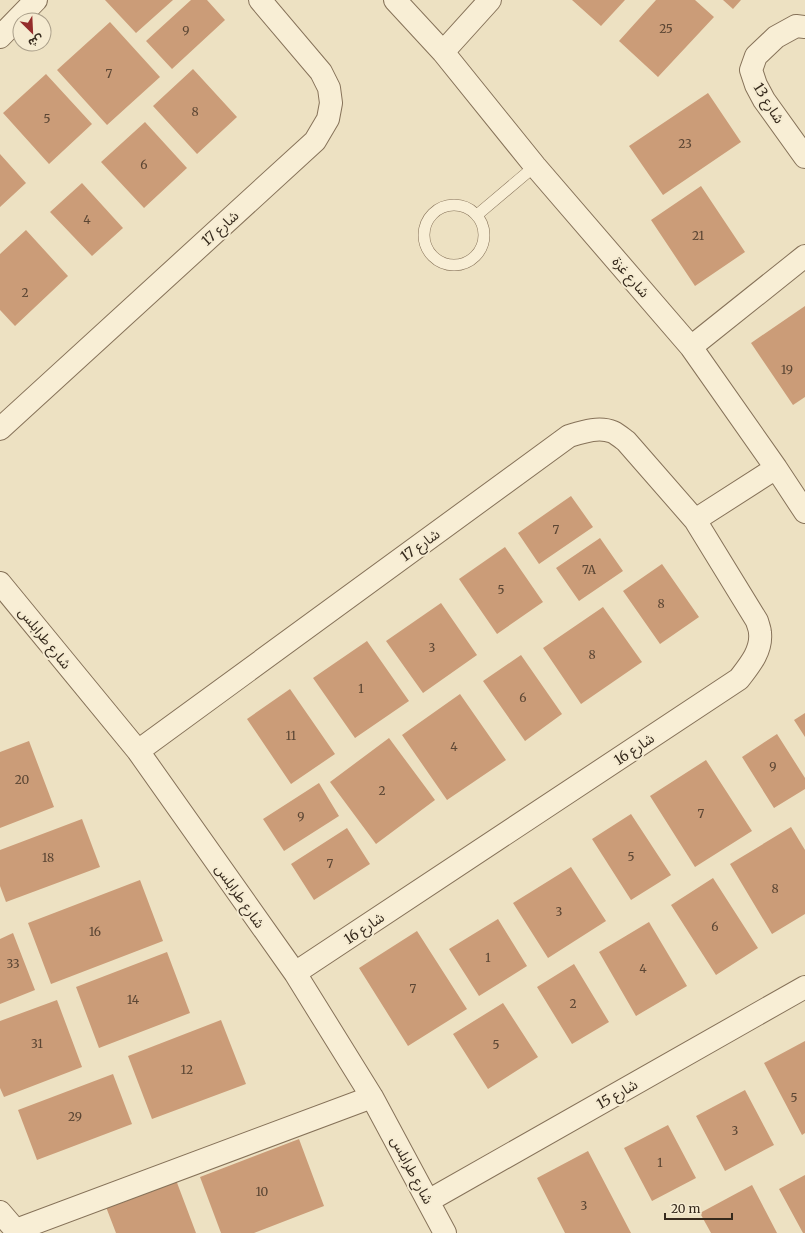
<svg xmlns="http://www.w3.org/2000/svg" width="805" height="1233" viewBox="0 0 805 1233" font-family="Merriweather,'Noto Sans Arabic',serif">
  <rect width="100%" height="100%" fill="#ede1c2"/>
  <!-- building -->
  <path fill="#cb9c78" d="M105,0H173L136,33Z
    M191,0H207L225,20L172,69L146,41Z
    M572,0H625L601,26Z
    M656,0H695L714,17L658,77L619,41Z
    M723,0H741L733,9Z
    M110,22L160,77L107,125L57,70Z
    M193,69L237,117L197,154L153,106Z
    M46,74L92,124L49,164L3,113Z
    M708,93L741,142L663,195L629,146Z
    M145,122L187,168L144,208L101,162Z
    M0,154L26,183L0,207Z
    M82,183L123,228L92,256L50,212Z
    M701,186L745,252L695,286L651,220Z
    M26,230L68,276L15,326L0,310V254Z
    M805,306V397L793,405L751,343Z
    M571,496L593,527L539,564L518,533Z
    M600,538L623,571L579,601L556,568Z
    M505,547L543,602L497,634L459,579Z
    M662,564L699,617L660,644L623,591Z
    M441,603L477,655L423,693L386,641Z
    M603,607L642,662L581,704L543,648Z
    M367,641L409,701L355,738L313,678Z
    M521,655L562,714L525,741L483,681Z
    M290,689L335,754L291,784L247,719Z
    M460,694L506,760L447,800L402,735Z
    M805,713V737L794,720Z
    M777,734L805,778V789L774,808L742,757Z
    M389,738L435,800L376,844L330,782Z
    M29,741L54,807L0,828V752Z
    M706,760L752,831L695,867L650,796Z
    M319,783L339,816L284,851L263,819Z
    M631,814L671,875L631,900L592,839Z
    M82,819L100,867L6,902L0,886V850Z
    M791,827L805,850V914L772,934L730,864Z
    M347,828L370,864L314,900L291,864Z
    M571,867L606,921L548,958L513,903Z
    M713,878L758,948L716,975L671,905Z
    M140,880L163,941L51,984L28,923Z
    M498,919L527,966L479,996L449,949Z
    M649,922L687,986L636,1016L599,952Z
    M417,931L467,1009L408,1046L359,968Z
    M13,933L35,990L0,1004V939Z
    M167,952L190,1013L99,1048L76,987Z
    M574,964L609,1022L572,1044L537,987Z
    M57,1000L82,1067L4,1097L0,1088V1021Z
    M503,1003L538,1057L488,1089L453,1034Z
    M221,1020L246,1084L152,1119L128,1056Z
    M805,1041V1133L802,1135L764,1063Z
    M113,1074L132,1124L37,1160L18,1110Z
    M745,1090L774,1145L725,1171L696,1116Z
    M668,1125L696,1178L652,1201L624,1148Z
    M299,1139L324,1206L254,1233H221L200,1177Z
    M588,1151L631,1233H565L537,1178Z
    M805,1175V1233H803L779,1189Z
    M176,1180L196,1233H116L106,1207Z
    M752,1185L777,1233H711L700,1213Z"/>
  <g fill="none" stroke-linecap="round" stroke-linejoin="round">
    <defs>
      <path id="service" d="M424 235a30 30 0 1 1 60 0a30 30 0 1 1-60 0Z
        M477,215L535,166"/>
      <path id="minor" d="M395,0L443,52L535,166L691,347L776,468L805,512
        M805,27L796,26L776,37L756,56L751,70L756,85L764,100L805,157
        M0,37L36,0
        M443,52L490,0
        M691,347L805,256
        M0,429L315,141L328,119L331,103L329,88L321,72L260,0
        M695,520L776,468
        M0,583L138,751L295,973L372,1097L445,1233
        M138,751L569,436C582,432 599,426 613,432C617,434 622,438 626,441L695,520L757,621C758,625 760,629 760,633C762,651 749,666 739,679L295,973
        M428,1201L805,987
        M0,1212L18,1233
        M16,1230L372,1097"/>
    </defs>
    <!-- service casing -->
    <use href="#service" stroke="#867259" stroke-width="12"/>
    <!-- minor casing -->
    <use href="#minor" stroke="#867259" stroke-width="24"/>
    <!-- service -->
    <use href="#service" stroke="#f8eed5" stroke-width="11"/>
    <!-- minor -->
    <use href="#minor" stroke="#f8eed5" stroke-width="22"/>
  </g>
  <g text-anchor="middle" stroke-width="4" stroke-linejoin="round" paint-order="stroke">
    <!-- number labels -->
    <g font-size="12" fill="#5b4634">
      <text x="666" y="33">25</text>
      <text x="186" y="35">9</text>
      <text x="109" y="78">7</text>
      <text x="195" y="116">8</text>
      <text x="47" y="123">5</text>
      <text x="685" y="148">23</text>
      <text x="144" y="169">6</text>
      <text x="87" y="224">4</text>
      <text x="698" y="240">21</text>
      <text x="25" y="297">2</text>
      <text x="787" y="374">19</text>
      <text x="556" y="534">7</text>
      <text x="589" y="574">7A</text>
      <text x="501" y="594">5</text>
      <text x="661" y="608">8</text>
      <text x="432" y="652">3</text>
      <text x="592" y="659">8</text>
      <text x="361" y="693">1</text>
      <text x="523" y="702">6</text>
      <text x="291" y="740">11</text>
      <text x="454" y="751">4</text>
      <text x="773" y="771">9</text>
      <text x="22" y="784">20</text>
      <text x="382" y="795">2</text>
      <text x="701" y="818">7</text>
      <text x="301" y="821">9</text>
      <text x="631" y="861">5</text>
      <text x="48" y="862">18</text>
      <text x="330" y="868">7</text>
      <text x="775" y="893">8</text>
      <text x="559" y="916">3</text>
      <text x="715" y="931">6</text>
      <text x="95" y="936">16</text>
      <text x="488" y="962">1</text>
      <text x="13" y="968">33</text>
      <text x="643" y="973">4</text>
      <text x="413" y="993">7</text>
      <text x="133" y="1004">14</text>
      <text x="573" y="1008">2</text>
      <text x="37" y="1048">31</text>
      <text x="496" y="1049">5</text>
      <text x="187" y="1074">12</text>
      <text x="794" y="1102">5</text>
      <text x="75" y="1121">29</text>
      <text x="735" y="1135">3</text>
      <text x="660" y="1167">1</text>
      <text x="262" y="1196">10</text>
      <text x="584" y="1210">3</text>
    </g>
    <!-- street labels -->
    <g font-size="14" fill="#362a1d" stroke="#f5ebd1">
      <text transform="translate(769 103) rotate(58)" y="5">شارع 13</text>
      <text transform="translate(220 228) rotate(-42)" y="5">شارع 17</text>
      <text transform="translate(631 277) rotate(49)" y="5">شارع غزة</text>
      <text transform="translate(420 545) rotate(-36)" y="5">شارع 17</text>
      <text transform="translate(45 638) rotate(51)" y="5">شارع طرابلس</text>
      <text transform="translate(634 749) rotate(-34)" y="5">شارع 16</text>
      <text transform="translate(240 896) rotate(55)" y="5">شارع طرابلس</text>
      <text transform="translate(364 928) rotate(-34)" y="5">شارع 16</text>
      <text transform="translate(617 1094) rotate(-30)" y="5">شارع 15</text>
      <text transform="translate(412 1170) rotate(62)" y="5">شارع طرابلس</text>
    </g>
  </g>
  <!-- north arrow -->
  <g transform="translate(32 32) rotate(156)"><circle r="19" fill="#f5ebd1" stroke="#a99e89"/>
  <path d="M0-3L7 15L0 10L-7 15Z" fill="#942c2b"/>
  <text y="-6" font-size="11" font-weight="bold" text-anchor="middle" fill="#362a1d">ش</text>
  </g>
  <!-- scale -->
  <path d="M665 1213v6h67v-6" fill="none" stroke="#362a1d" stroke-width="2"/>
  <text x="671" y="1213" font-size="12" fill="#362a1d" stroke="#f5ebd1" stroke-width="3" paint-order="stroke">20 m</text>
</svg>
